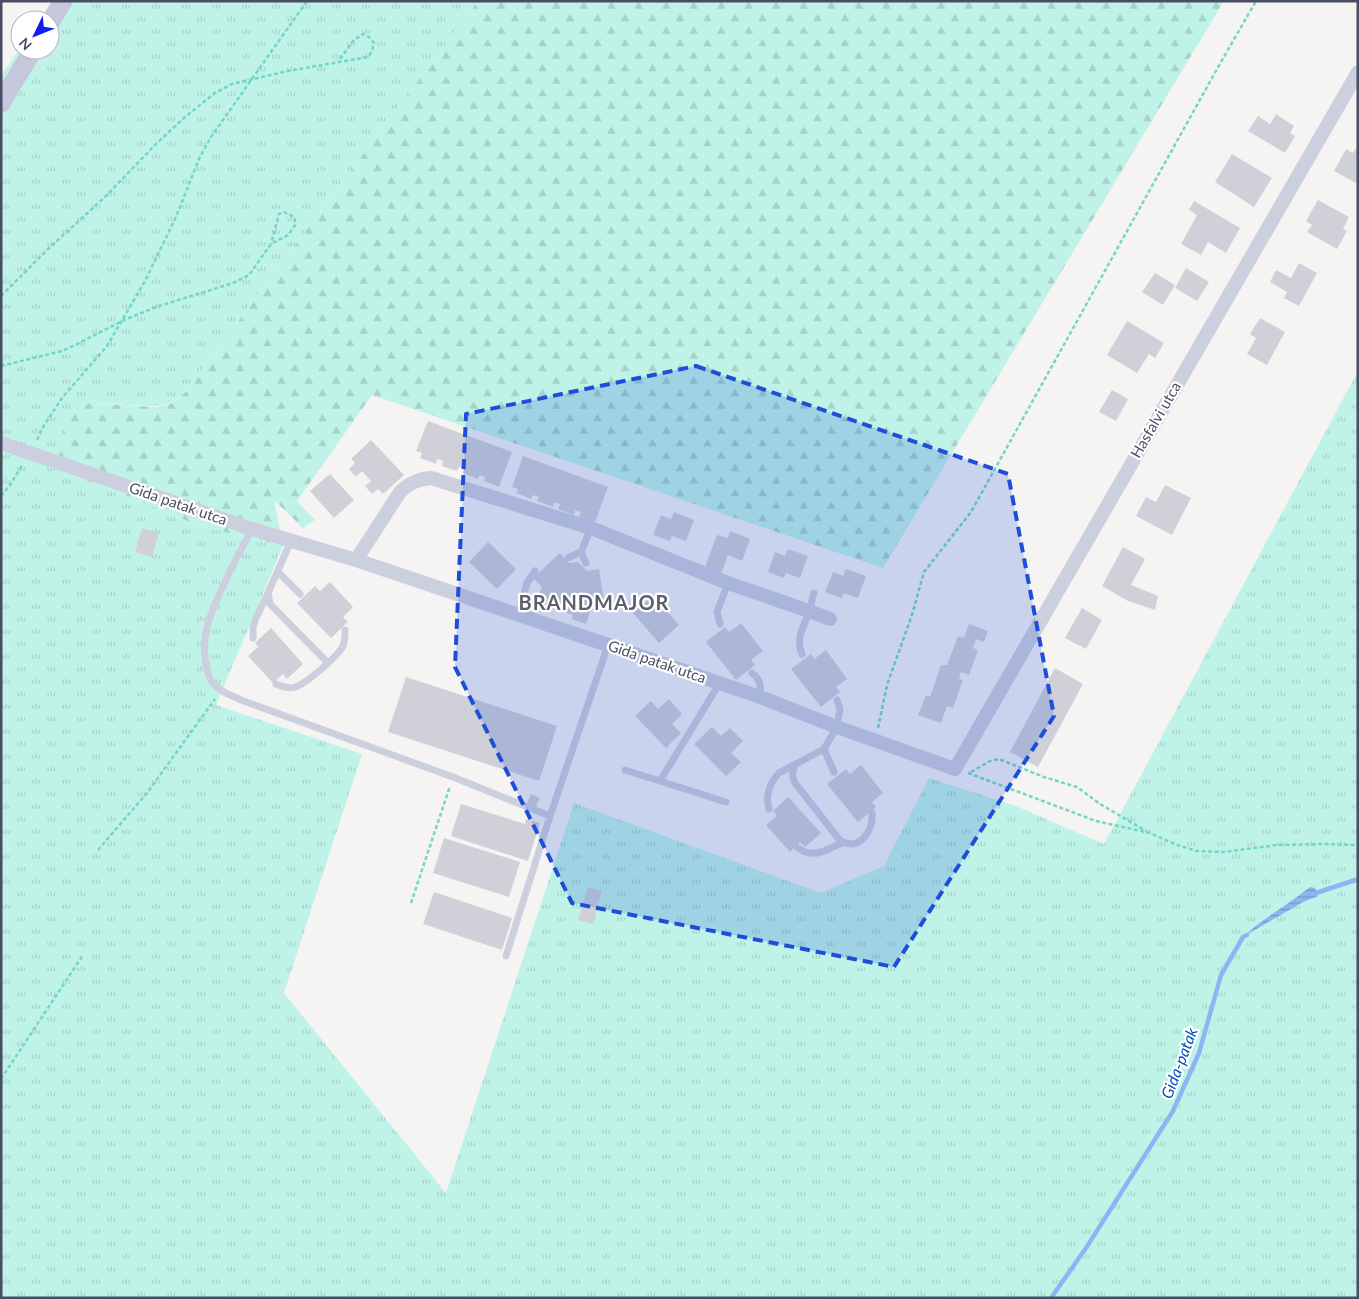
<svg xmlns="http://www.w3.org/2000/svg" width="1359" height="1299" viewBox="0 0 1359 1299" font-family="Lato,sans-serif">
  <defs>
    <pattern id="grass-tufts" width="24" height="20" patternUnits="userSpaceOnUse" patternTransform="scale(1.25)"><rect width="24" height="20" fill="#c0f3e7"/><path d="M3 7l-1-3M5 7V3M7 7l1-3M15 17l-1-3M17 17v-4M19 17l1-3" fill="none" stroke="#a6d2c9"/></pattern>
    <pattern id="forest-firs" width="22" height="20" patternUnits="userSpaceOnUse" patternTransform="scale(1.25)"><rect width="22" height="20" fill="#c0f3e7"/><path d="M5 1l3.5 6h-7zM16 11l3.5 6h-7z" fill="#a6d2c9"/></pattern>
    <pattern id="water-rules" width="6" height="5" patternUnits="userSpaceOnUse" patternTransform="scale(1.25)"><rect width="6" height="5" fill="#8bb6f3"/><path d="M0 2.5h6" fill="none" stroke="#7496c8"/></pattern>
  </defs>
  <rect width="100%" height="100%" fill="#f5f4f3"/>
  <!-- grass -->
  <path fill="url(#grass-tufts)" d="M52,1H478L194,380C178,408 159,407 130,405C117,404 104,403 91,403L51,467L119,493L200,526L283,546L216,705L362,754L284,993L446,1193L574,803L821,893L884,866L929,778L1016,806L1104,844L1358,371V1298H1V76L20,48V50H50V20H39Z"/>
  <!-- forest -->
  <path fill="url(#forest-firs)" d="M478,1H1224L883,568L372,395L297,501L315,520L303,528L274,500L283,546L200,526L119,493L51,467L66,425L77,407L91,403L155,407L172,403L187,391L194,380Z"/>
  <!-- water -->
  <path fill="url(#water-rules)" d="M1310,887L1315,888L1318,896L1303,902L1243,937C1263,918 1288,905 1310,887Z"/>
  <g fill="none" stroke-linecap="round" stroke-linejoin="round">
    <!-- stream -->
    <path stroke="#8bb6f3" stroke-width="4.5" d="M1313,894L1358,879
      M1051,1298L1086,1248L1173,1111L1199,1053L1221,975L1243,937L1247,935"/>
  </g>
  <!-- building -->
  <path fill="#d0d1d8" d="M1276,114L1294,126L1290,133L1295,136L1285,153L1248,131L1258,116L1270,124Z
    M1358,145V184L1334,171L1346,149L1353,153Z
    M1232,154L1272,178L1254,207L1215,182Z
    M1318,200L1349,217L1343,229L1347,231L1337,249L1307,232L1312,225L1306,221Z
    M1194,201L1240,228L1226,253L1208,242L1201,255L1181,244L1197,215L1189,210Z
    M1299,263L1317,273L1299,306L1284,298L1287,292L1270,282L1276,270L1291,278Z
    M1186,268L1209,282L1197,301L1175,288Z
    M1155,273L1175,285L1163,305L1142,292Z
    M1260,318L1285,332L1267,365L1247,354L1256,338L1250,334Z
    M1127,321L1164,343L1155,358L1149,354L1137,373L1107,355Z
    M1112,390L1128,399L1116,421L1099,412Z
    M428,421L512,452L499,487L484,481L485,477L480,475L478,479L463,473L464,469L461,468L459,467L457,471L442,466L443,461L437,459L436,464L420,458L422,453L416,451Z
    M371,440L404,475L383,494L378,489L372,494L365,486L371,481L362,471L356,477L349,469L355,463L351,459Z
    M523,456L608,487L595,522L579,517L581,512L575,510L574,515L558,509L560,504L554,502L553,507L537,501L539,497L533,495L531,499L516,493L518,489L512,487Z
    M330,474L354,500L334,518L310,491Z
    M1165,485L1191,498L1172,535L1136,516L1146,497L1156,502Z
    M674,512L694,520L686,541L672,536L670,541L653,535L661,515L671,519Z
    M142,528L159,533L152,557L135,552Z
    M730,531L750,539L742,561L728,555L721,574L705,567L717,535L728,538Z
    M488,542L516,569L497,589L469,562Z
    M1123,547L1145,559L1131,585L1158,596L1155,610L1128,601L1102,586Z
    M788,549L808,556L800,578L786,573L784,578L768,572L775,552L785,556Z
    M560,553L568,563L578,562L587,571L599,569L604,601L593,603L586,624L572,619L573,615L551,607L550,611L535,606L542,587L533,578Z
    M846,569L866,576L858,598L844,593L842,598L825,592L833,572L843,576Z
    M330,582L353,607L343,617L348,622L331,638L297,603L315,586L320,591Z
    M653,596L679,625L659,643L633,613Z
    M1082,608L1102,620L1086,649L1065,638Z
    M741,623L763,651L751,660L755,665L736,680L706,642L725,627L729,632Z
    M969,624L988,631L984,642L976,639L973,648L978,650L969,675L961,672L959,679L963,680L953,708L947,706L941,723L918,715L926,695L930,697L941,665H947L958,636L964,638Z
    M271,628L303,664L287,679L283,674L273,683L248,656L258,647L255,643Z
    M826,650L847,679L836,687L840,692L821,707L791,669L811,654L814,659Z
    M1055,668L1083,684L1038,767L1010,752Z
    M406,677L557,726L539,781L388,732Z
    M669,699L682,714L672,724L681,733L666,748L635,716L651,701L658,709Z
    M712,727L721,736L730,728L743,741L731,753L741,762L726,776L694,744Z
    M861,765L883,793L872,802L876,807L858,822L827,784L846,769L850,774Z
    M531,794L540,798L536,807L527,804Z
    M788,797L821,833L805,847L800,842L790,852L766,825L777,816L773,811Z
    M461,804L525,824L526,819L540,823L528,861L451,836Z
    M444,838L520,862L509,897L433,873Z
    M588,887L602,891L593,924L578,920Z
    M434,892L512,918L502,950L423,924Z"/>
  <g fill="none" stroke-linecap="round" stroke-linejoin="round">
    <!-- path -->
    <path stroke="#75d5c9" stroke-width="2.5" stroke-dasharray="4 2.5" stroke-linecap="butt" d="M1,296L47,250L105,197L156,144L185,117L215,93L232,84L288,71L368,57L372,51L374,43L369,37L363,34L354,40L338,62
      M1,366L62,351L75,345L122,321L156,307L233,283L249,275L271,244L288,235L296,224L294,217L284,212L279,214L271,244
      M37,440L43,427L62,398L107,346L145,281L176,217L199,159L211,137L307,1
      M1,496L10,485L23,464
      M878,728L887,685L912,615L924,572L971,512L1217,69L1256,1
      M971,772L990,761L999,759L1044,777L1077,787L1100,804L1146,831
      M968,773L1096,821L1150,833L1177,845L1197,851L1223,852L1277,845L1323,844L1358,845
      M98,850L147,793L215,699
      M411,903L450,786
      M1,1079L83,955"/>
    <!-- lane -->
    <path stroke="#cccfdd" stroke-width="7" d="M252,529C242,547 233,565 224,584C211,611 199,638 207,668C208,673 209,679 212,682C220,692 231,695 241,700L453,777L550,816
      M581,552L586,563
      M568,558L581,552L591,528
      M278,572L300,594
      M268,593L270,604L328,663
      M518,615L527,583L535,571
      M720,624L717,612L728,583
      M253,638V627L256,618L268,593L291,541
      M802,654C795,638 804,627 809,612C811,606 812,599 814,593
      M752,673C761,680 761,686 760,697
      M276,684C283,687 289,689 295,687C306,684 338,656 343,646C345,641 345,636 345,630
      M824,749L834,772
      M795,766C791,772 792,777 795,783L842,843
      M625,770L726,802
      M660,781L719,684
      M769,809C765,796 770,782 779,773L824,749L837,727L840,709L837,700
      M798,848C809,856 819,854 831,848C834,847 838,844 842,843C845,842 849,844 853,844C867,841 873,825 872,813
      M506,956L550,816L608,645"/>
    <!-- street -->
    <path stroke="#cccfdd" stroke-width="14" d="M1,443L252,529L356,560L608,645L760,697L837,727L955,769L1358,72
      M356,560L400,492C410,483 418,479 431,478L591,528L728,583L809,611L830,619"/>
    <!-- secondary -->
    <path stroke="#c5c7dc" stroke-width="19" d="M50,23L63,1
      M1,103L33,50"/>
  </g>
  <!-- marked area -->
  <path fill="#1d4ed8" fill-opacity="0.2" stroke="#1d4ed8" stroke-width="4" stroke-dasharray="10 6" stroke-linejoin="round" d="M696,366L1008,474L1054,716L894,967L572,903L455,667L466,414Z"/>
  <g text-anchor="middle" stroke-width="4.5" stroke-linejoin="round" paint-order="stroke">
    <!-- street labels -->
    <g font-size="15" fill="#494d62" stroke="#fff">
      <text transform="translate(1156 420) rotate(-60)" y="5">Hasfalvi utca</text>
      <text transform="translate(178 504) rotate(19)" y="5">Gida patak utca</text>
      <text transform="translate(657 662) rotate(19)" y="5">Gida patak utca</text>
    </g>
    <!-- water labels -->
    <g font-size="16" font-style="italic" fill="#024fbc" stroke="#fff">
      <text transform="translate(1179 1063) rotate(-69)" y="6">Gida-patak</text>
    </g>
    <!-- district labels -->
    <g font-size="20" font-weight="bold" letter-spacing="1" fill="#5e5f68" stroke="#fff">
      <text x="594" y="610">BRANDMAJOR</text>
    </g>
  </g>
  <!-- border -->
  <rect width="1359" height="1299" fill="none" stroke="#494d62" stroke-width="5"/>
  <!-- north arrow -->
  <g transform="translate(35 35) rotate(227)"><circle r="24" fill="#ffffff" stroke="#b6b8c0"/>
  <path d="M0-4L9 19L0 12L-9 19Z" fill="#0f1cf3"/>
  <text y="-8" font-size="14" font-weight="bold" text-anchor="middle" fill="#494d62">N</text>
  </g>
</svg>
